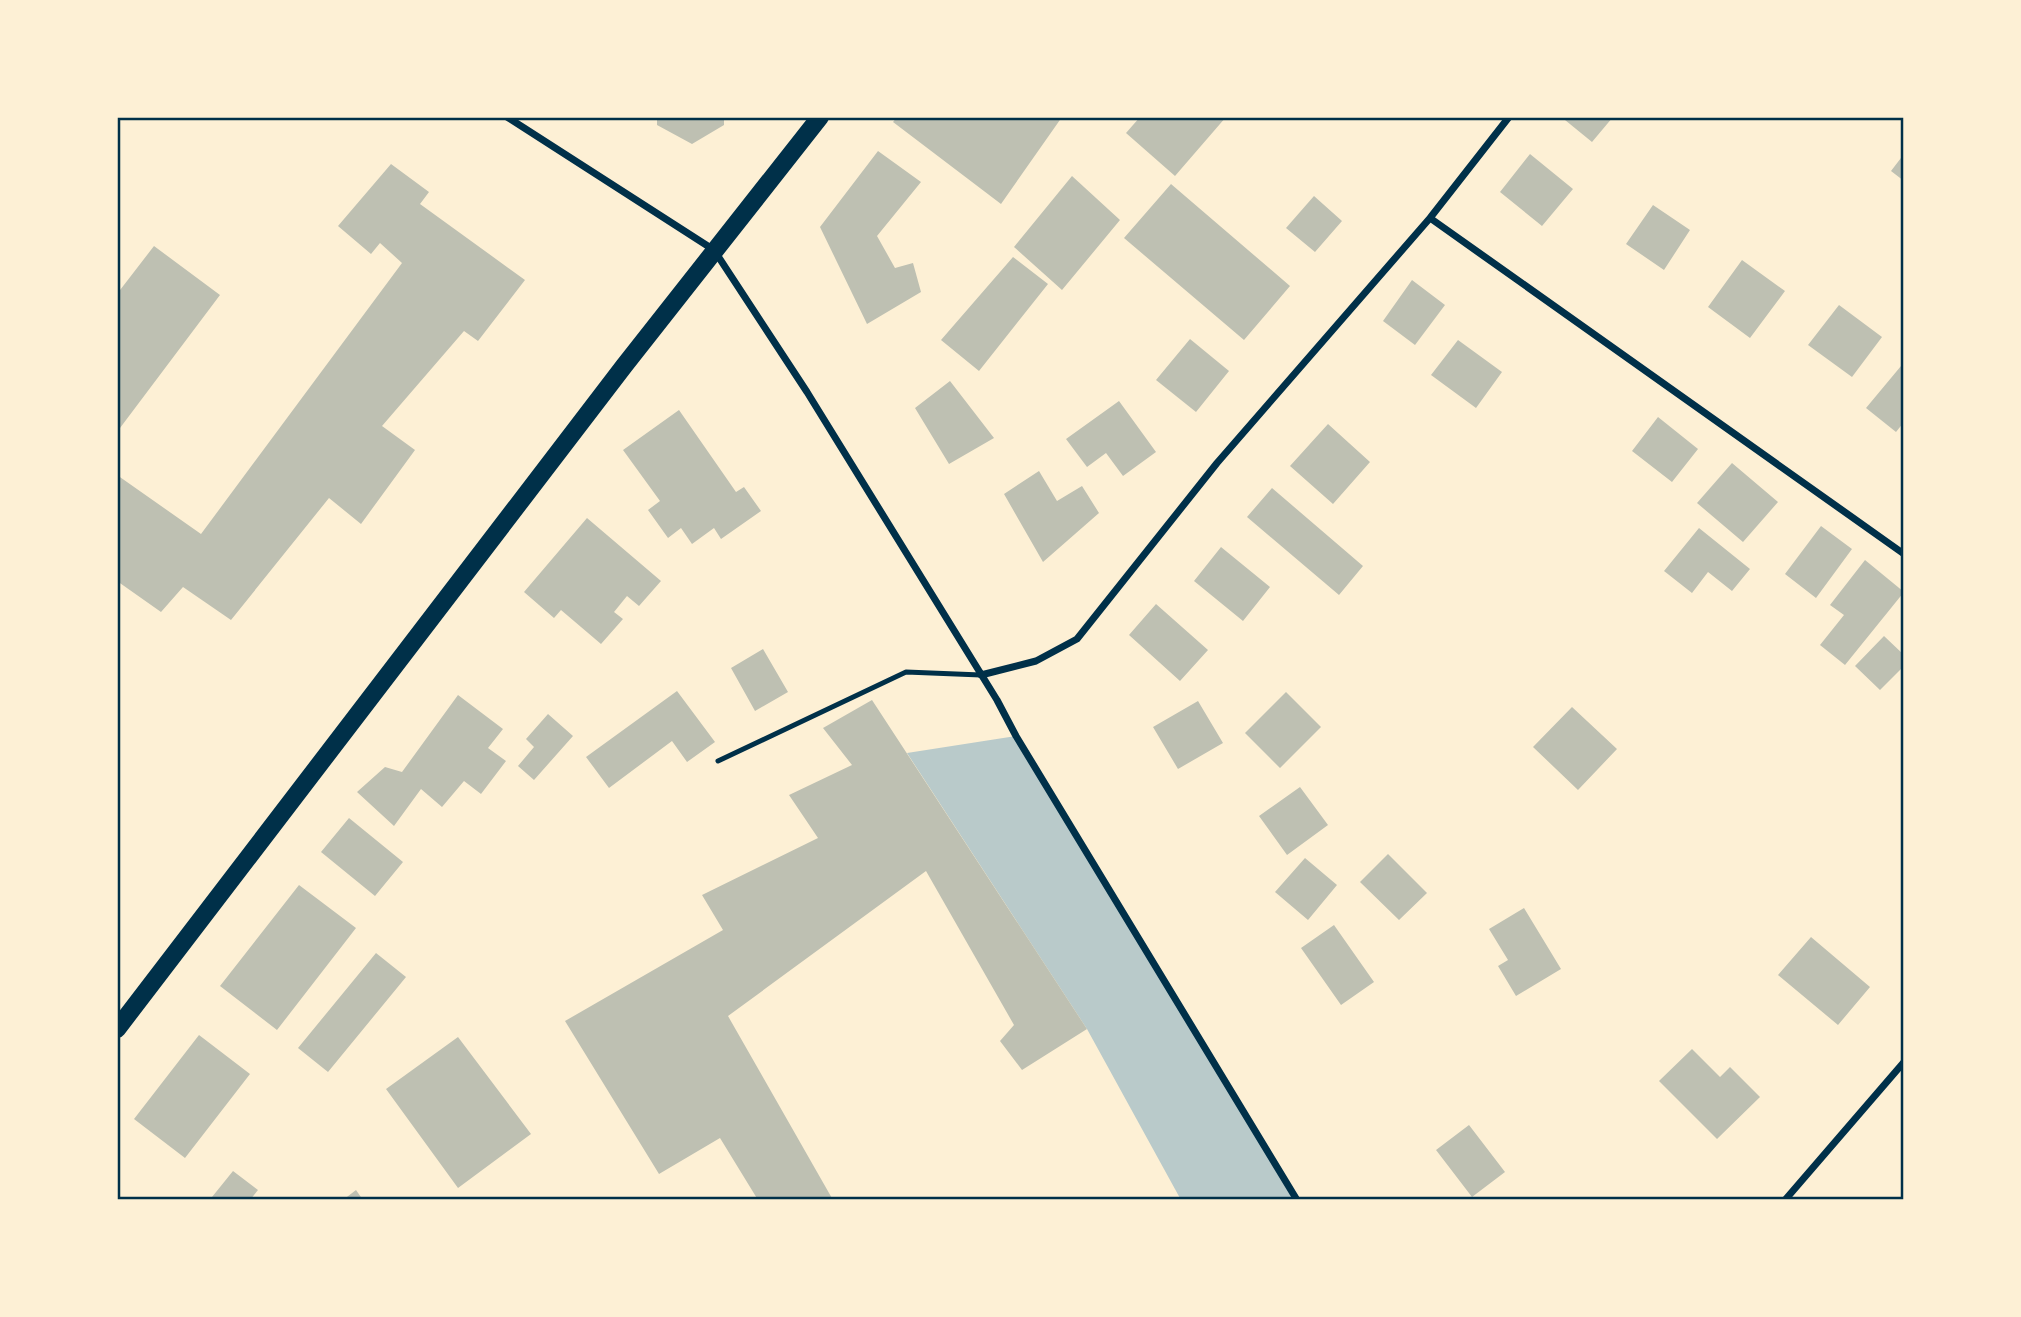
<svg xmlns="http://www.w3.org/2000/svg" width="2021" height="1317" viewBox="0 0 2021 1317" font-family="'Noto Sans',sans-serif">
  <rect width="100%" height="100%" fill="#fdf0d5"/>
  <!-- green -->
  <path fill="#b9caca" d="M1016,736L1297,1200H1181L1087,1029L907,753Z"/>
  <!-- building -->
  <path fill="#bec0b2" d="M657,117H724V125L692,144L657,125Z
    M897,117H1062L1001,204L893,122Z
    M1140,117H1226L1175,176L1126,133Z
    M1567,117H1613L1592,142L1565,120Z
    M878,151L921,182L877,236L895,268L913,263L921,292L867,324L820,227Z
    M1530,154L1573,189L1542,226L1500,192Z
    M1904,154V181L1891,171Z
    M391,164L429,192L420,204L525,280L478,341L464,331L382,426L415,450L361,524L329,498L231,620L183,587L161,612L117,581V475L201,534L402,263L380,243L371,254L338,226Z
    M1072,176L1120,220L1062,290L1014,247Z
    M1171,184L1290,286L1244,340L1124,238Z
    M1314,196L1342,221L1315,252L1286,228Z
    M1653,205L1690,230L1664,270L1626,244Z
    M154,246L220,295L117,432V294Z
    M1013,257L1048,284L979,371L941,340Z
    M1742,260L1785,291L1750,338L1708,307Z
    M1412,280L1445,305L1415,345L1383,321Z
    M1839,305L1882,337L1852,377L1808,345Z
    M1190,339L1229,371L1196,412L1156,380Z
    M1458,340L1502,372L1476,408L1431,375Z
    M1901,366L1904,368V422L1896,432L1866,408Z
    M950,381L994,438L949,464L915,408Z
    M1119,401L1156,452L1123,476L1106,453L1087,467L1066,439Z
    M679,410L736,492L744,487L761,511L721,539L714,528L692,544L681,528L668,538L648,510L660,501L623,450Z
    M1658,417L1698,449L1672,482L1632,451Z
    M1328,424L1370,462L1333,504L1290,466Z
    M1732,463L1778,502L1743,542L1697,503Z
    M1039,471L1057,501L1082,486L1099,513L1043,562L1004,494Z
    M1272,488L1363,566L1339,595L1247,517Z
    M587,518L661,581L639,606L627,596L614,612L623,619L601,644L561,610L554,618L524,592Z
    M1821,526L1852,549L1816,598L1785,574Z
    M1699,528L1750,569L1732,591L1708,572L1692,593L1664,571Z
    M1221,547L1270,587L1243,621L1194,581Z
    M1865,560L1904,592L1845,665L1820,645L1844,615L1830,605Z
    M1156,604L1208,650L1180,681L1129,635Z
    M1884,636L1904,655V666L1880,690L1855,666Z
    M763,649L788,692L755,711L731,668Z
    M677,691L715,742L687,762L672,741L609,788L586,757Z
    M1286,692L1321,727L1280,768L1245,733Z
    M458,695L503,729L488,748L506,761L481,794L464,781L442,807L421,789L394,826L357,792L385,767L402,772Z
    M872,700L1087,1029L1022,1070L1000,1041L1014,1025L926,871L728,1016L833,1200H758L720,1138L659,1174L565,1021L723,930L702,895L818,838L789,795L852,765L823,728Z
    M1198,701L1223,743L1178,769L1153,727Z
    M1572,707L1617,749L1578,790L1533,747Z
    M548,714L573,736L534,780L518,766L534,747L526,739Z
    M1300,787L1328,825L1287,855L1259,816Z
    M349,818L403,862L375,896L321,852Z
    M1388,854L1427,893L1399,920L1360,882Z
    M1305,858L1337,885L1308,920L1275,892Z
    M299,885L356,928L277,1030L220,986Z
    M1524,908L1561,969L1516,996L1498,966L1508,960L1489,929Z
    M1334,925L1374,982L1341,1005L1301,948Z
    M1811,937L1870,987L1838,1025L1778,975Z
    M376,953L406,977L328,1072L298,1048Z
    M199,1035L250,1074L185,1158L134,1119Z
    M458,1037L531,1134L458,1188L386,1089Z
    M1692,1049L1720,1077L1730,1067L1760,1097L1717,1139L1659,1081Z
    M1469,1125L1505,1172L1472,1197L1436,1150Z
    M233,1171L258,1190L250,1200H215L212,1197Z
    M356,1190L363,1200H343Z"/>
  <g fill="none" stroke-linecap="round" stroke-linejoin="round">
    <!-- service -->
    <path stroke="#003049" stroke-width="5" d="M718,761L906,672L981,675"/>
    <!-- minor -->
    <path stroke="#003049" stroke-width="7" d="M507,117L714,250L807,392L997,700L1016,736L1297,1200
      M1430,218L1904,554
      M981,675L1036,661L1077,639L1217,463L1430,218L1509,117
      M1785,1200L1904,1062"/>
    <!-- primary -->
    <path stroke="#003049" stroke-width="18" d="M117,1029L624,366L820,117"/>
  </g>
  <!-- border -->
  <rect width="2021" height="1317" fill="none" stroke="#fdf0d5" stroke-width="238"/>
  <rect x="119" y="119" width="1783" height="1079" fill="none" stroke="#003049" stroke-width="2.5"/>
</svg>
